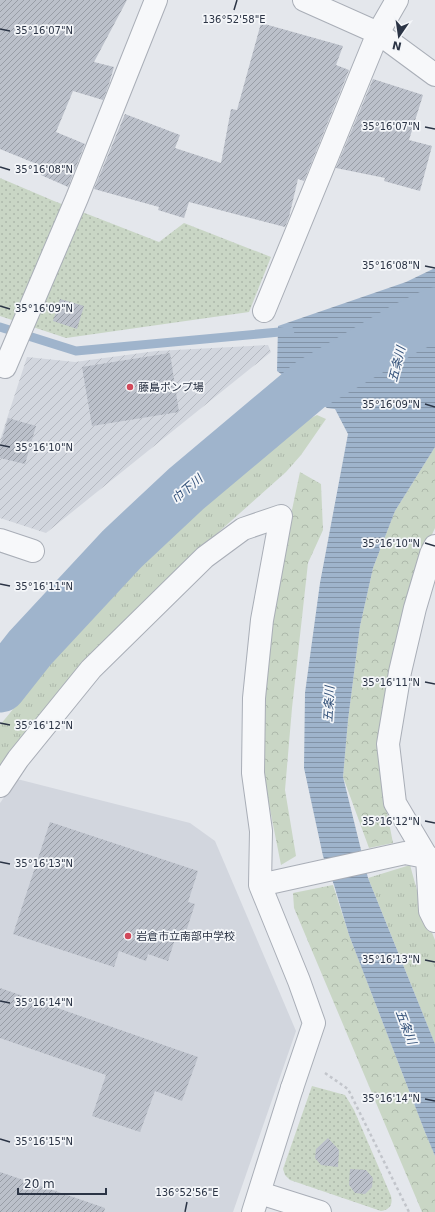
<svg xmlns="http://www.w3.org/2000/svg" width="435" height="1212" viewBox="0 0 435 1212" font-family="'DejaVu Sans','Noto Sans JP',sans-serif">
  <defs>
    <pattern id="industrial-furrows" width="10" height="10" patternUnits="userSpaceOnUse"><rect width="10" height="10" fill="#d2d6de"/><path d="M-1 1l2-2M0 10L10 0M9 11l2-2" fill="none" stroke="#b4b8c0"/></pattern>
    <pattern id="grass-tufts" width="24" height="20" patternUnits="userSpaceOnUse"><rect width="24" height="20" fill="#c9d6c5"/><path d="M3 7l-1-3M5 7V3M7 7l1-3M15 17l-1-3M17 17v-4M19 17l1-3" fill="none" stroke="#adb8ab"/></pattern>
    <pattern id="forest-crowns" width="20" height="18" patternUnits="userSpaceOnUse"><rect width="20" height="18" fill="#c9d6c5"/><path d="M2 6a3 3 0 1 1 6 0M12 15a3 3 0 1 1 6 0" fill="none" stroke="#adb8ab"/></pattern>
    <pattern id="park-dots" width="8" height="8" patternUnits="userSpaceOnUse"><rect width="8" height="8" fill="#c9d6c5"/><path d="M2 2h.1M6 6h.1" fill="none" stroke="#adb8ab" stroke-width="1.8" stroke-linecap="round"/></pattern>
    <pattern id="water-rules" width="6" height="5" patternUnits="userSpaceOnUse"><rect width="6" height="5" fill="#9fb4cc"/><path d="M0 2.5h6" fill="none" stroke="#8293a7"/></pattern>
    <pattern id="building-hatch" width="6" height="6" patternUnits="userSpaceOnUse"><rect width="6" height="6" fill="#bbc0ca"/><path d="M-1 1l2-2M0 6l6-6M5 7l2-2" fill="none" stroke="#989da6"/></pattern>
  </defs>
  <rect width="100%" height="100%" fill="#e4e7ec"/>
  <!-- built -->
  <path fill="#d2d6de" d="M17,779L190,823L215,841L296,1031L233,1212H0V803Z"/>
  <!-- industrial -->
  <path fill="url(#industrial-furrows)" d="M268,345L271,352L46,533L0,518V440L27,357L75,362L156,351Z"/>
  <!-- grass -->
  <path fill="url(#grass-tufts)" d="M317,415L326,419L301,455L286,472L203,546L0,775V725L85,622L175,531L305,421Z
    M410,865L421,905L435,940V1044L368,878Z"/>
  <!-- forest -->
  <path fill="url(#forest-crowns)" d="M435,447V528L418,565L381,733L380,777L393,843L369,848L343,777L348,720L360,626L373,568L395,511Z
    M300,472L321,484L323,530L308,563L292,708L285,790L296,856L281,865L265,784L262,715L265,660L281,562Z
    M333,885L349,935L425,1132L435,1156V1212H422L294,908L293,893Z"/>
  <!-- park -->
  <path fill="url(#park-dots)" d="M0,178L54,201L159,242L184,223L271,257L249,312L66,338L0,316Z
    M312,1086L345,1095L354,1110L391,1196C393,1204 390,1210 381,1211L290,1180L285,1175L283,1169Z"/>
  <!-- water -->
  <path fill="url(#water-rules)" d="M435,268V447L395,511L373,568L360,626L348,720L343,777L368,878L435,1044V1156L425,1132L349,935L334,885L323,856L304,768L305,693L320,583L348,434L335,409L327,408L277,371L278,326L406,282Z"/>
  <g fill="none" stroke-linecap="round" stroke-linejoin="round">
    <!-- stream -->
    <path stroke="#9fb4cc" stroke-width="9" d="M0,327L76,351L290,331"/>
    <!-- river -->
    <path stroke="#9fb4cc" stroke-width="53" d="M0,686L30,648L122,549L186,489L311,384L406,328L435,314"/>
  </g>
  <!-- building -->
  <path fill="url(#building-hatch)" d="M0,0H127L94,62L114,67L109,84L103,100L73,91L56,132L85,144L68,187L41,175L44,167L0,149Z
    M261,23L343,46L336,65L349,70L304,181L298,179L289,217L285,227L189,202L184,218L158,210L159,207L94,189L125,114L180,135L175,148L221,163L231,109L237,110Z
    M373,79L423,95L409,140L432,146L420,191L384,181L385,178L336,168Z
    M60,299L84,306L77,329L53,321Z
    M170,353L179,412L92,426L82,367Z
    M8,418L36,426L25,464L0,458V446Z
    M50,822L198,871L188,902L195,904L184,938L176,936L168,961L148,954L146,961L119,951L114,967L13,934Z
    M0,988L198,1057L182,1101L155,1091L140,1132L92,1116L106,1075L0,1038Z
    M328,1138L339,1150L338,1167L321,1165L315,1158L316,1149Z
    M350,1169L366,1170L373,1178L372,1187L365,1194L355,1193L349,1185Z
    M0,1172L105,1208L104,1212H0Z"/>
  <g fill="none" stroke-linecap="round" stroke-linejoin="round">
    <defs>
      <path id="minor" d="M264,311L378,33L397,0
        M5,367L77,198L156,0
        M0,540L33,551
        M435,546L431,554L415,608L400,672L388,744L395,803L427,857L430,911L435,921
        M0,786L18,759L91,669L205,557L243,529L281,516L262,620L254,698L253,773L261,831L260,885L299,981L314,1023L292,1088
        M260,885L405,853L435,859
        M260,1193L320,1212"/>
      <path id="tertiary" d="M304,0L378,33L435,75
        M253,1212L292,1088"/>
    </defs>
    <!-- minor casing -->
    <use href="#minor" stroke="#a9aeb7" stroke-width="24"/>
    <!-- tertiary casing -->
    <use href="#tertiary" stroke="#a9aeb7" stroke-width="24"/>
    <!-- path -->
    <path stroke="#c2c5cb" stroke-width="2.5" stroke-dasharray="3 3" stroke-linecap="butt" d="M325,1073L348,1089L409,1212"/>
    <!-- minor -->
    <use href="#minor" stroke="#f7f8fa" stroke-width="22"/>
    <!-- tertiary -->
    <use href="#tertiary" stroke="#f7f8fa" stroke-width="22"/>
  </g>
  <!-- ticks -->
  <path fill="none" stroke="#2b3445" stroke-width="1.5" d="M234,10L237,0M0,29L10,31M425,127L435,129M0,167L10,170M425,266L435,268M0,306L10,309M425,404L435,407M0,445L10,447M425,543L435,546M0,584L10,586M425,682L435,684M0,723L10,725M425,821L435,823M0,862L10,864M425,960L435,962M0,1001L10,1003M425,1099L435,1101M0,1139L10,1142M185,1212L187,1202"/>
  <!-- markers -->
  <g fill="#d1495b" stroke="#f4f6f9" stroke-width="1.5">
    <circle cx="130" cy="387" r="4"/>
    <circle cx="128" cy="936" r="4"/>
  </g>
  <g text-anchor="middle" stroke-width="3.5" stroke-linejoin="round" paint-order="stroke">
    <!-- poi labels -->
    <g font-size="11" fill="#2b3445" stroke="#f4f6f9" text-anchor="start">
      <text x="138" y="391">藤島ポンプ場</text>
      <text x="136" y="940">岩倉市立南部中学校</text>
    </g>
    <!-- water labels -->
    <g font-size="12" font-style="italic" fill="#34527a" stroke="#f4f6f9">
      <text transform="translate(397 364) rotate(-76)" y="4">五条川</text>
      <text transform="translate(187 489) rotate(-41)" y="4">巾下川</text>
      <text transform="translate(329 704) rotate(-87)" y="4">五条川</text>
      <text transform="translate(406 1027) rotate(69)" y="4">五条川</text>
    </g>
  </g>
  <g font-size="10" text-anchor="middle" fill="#2b3445" stroke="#f4f6f9" stroke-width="3.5" stroke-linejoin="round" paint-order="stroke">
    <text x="234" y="23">136°52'58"E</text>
    <text x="44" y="34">35°16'07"N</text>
    <text x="391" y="130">35°16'07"N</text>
    <text x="44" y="173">35°16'08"N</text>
    <text x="391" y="269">35°16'08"N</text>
    <text x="44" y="312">35°16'09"N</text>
    <text x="391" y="408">35°16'09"N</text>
    <text x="44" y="451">35°16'10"N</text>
    <text x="391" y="547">35°16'10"N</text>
    <text x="44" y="590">35°16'11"N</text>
    <text x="391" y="686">35°16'11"N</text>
    <text x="44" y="729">35°16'12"N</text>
    <text x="391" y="825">35°16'12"N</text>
    <text x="44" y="867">35°16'13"N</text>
    <text x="391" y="963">35°16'13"N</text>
    <text x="44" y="1006">35°16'14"N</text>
    <text x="391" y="1102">35°16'14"N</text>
    <text x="44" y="1145">35°16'15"N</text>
    <text x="187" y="1196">136°52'56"E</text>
  </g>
  <!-- north arrow -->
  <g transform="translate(399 36) rotate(193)" stroke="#f4f6f9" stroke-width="3" paint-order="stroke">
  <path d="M0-3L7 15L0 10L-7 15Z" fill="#2b3445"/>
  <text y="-6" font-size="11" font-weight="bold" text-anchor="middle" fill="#2b3445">N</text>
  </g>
  <!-- scale -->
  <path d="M18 1188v6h88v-6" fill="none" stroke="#2b3445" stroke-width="2"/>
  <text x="24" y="1188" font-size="12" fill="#2b3445" stroke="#f4f6f9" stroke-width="3" paint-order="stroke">20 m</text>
</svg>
